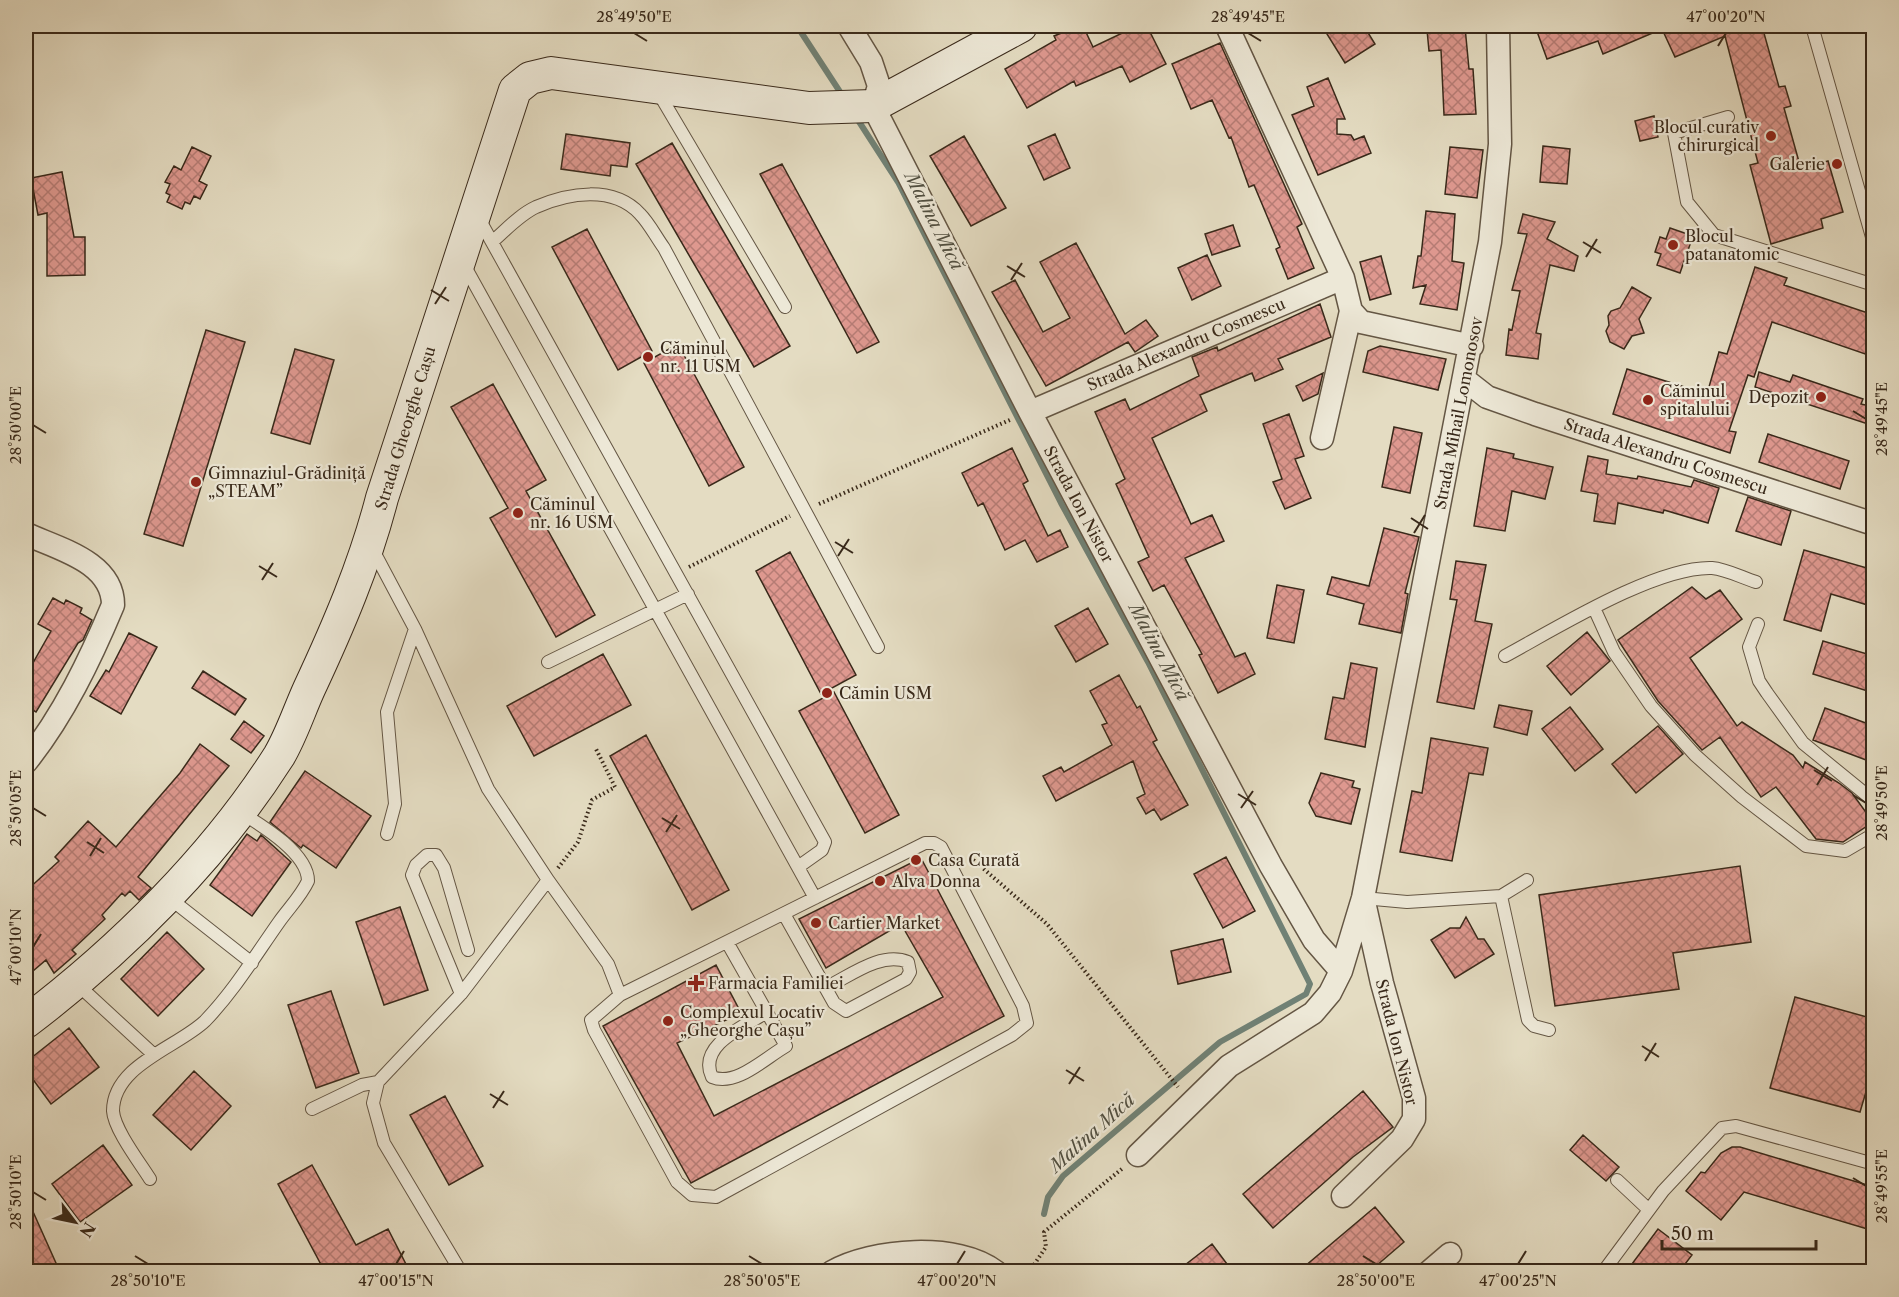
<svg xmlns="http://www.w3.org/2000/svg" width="1899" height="1297" viewBox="0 0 1899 1297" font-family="'Libre Caslon Text',serif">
  <defs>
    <pattern id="building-cross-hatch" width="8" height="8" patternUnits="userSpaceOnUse" patternTransform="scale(1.5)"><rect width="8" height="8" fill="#de988f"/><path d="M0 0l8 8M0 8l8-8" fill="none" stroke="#b57c74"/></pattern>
  </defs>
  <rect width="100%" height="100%" fill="#e4dcc2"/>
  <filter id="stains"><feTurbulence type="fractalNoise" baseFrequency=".00333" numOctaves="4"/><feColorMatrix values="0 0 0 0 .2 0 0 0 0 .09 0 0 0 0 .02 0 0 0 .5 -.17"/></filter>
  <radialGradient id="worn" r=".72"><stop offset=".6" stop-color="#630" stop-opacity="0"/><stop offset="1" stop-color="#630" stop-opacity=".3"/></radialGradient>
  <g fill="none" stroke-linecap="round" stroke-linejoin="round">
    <!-- stream -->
    <path stroke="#708175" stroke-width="6" d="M797,26L844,98
      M856,117L898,182L1061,503L1148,662L1310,984L1306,994L1220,1042L1063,1176L1048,1197L1044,1214"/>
  </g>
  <!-- building -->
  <path fill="url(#building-cross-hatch)" stroke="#39291a" stroke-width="1.5" d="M1079,26H1083L1093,47L1137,26H1147L1166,64L1130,82L1122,66L1076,86L1074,81L1027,108L1005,69L1056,40L1054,36Z
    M1322,26H1364L1375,44L1345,63Z
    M1535,26H1762L1779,87L1785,86L1791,106L1784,108L1801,169L1828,161L1843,212L1821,219L1823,228L1771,244L1750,165L1758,163L1725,36L1675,57L1662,29L1603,54L1598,41L1547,59Z
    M1465,27L1469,69H1473L1476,114L1444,115L1441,50L1429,51L1427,30Z
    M1220,43L1302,224L1297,227L1314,268L1288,279L1276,249L1280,247L1254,185L1249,187L1231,137L1229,138L1212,100L1191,109L1172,64Z
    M1328,78L1345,119H1337V134L1351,135L1354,140L1364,136L1371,153L1318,175L1292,115L1314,106L1307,87Z
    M1654,116L1658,137L1640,141L1635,121Z
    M566,134L630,143L627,167L611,165L610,176L561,169Z
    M1055,134L1070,168L1044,180L1028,146Z
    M964,136L1006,208L971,226L930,156Z
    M672,143L790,346L754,367L636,164Z
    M1543,146L1570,149L1567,184L1540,182Z
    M192,147L211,156L199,181L207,185L200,199L194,196L190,204L185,202L182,209L167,202L170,195L166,193L170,184L165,182L174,166L181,170Z
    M1450,147L1483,150L1477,198L1445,194Z
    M782,164L879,342L857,353L760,174Z
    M62,172L74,237H85V275L47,276V213L38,215L31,178Z
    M1426,211L1455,214L1452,261L1464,263L1457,310L1420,304L1426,285L1413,288L1418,256H1421Z
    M1523,214L1555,222L1547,239L1578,256L1574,271L1550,265L1536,333L1541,334L1538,359L1506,355L1509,329L1512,330L1520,291L1512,290L1527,234L1518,233Z
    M1233,225L1240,246L1212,255L1205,234Z
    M1670,228L1693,236L1680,273L1657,265L1661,254L1655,252L1660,237L1666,239Z
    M587,229L652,351L618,370L552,247Z
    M1076,243L1125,334L1146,320L1158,336L1135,352L1128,342L1046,386L992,292L1015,280L1043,332L1070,318L1040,262Z
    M1207,255L1221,286L1192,300L1178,268Z
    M1381,256L1391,294L1370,300L1360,262Z
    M1755,267L1787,278L1784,285L1874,315V357L1772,322L1754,377L1748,375L1729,431L1736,432L1730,453L1613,414L1627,369L1707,394L1719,352L1727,354Z
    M1632,287L1651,298L1639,319L1644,333L1632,336L1624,349L1610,342L1606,331L1609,325L1608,316L1611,311L1620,308Z
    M1320,304L1331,337L1278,359L1283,369L1255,381L1252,373L1200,395L1207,411L1152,438L1191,524L1212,515L1224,541L1185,558L1235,657L1245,653L1255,674L1218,693L1199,655L1202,654L1164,585L1153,591L1138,562L1149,557L1116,484L1125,479L1095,412L1125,399L1130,410L1199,376L1192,357L1217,347L1218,351Z
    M206,330L245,342L183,546L144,534Z
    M678,344L744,467L709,486L644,363Z
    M1380,346L1446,359L1438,390L1363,372L1368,351Z
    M295,349L334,360L310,444L271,433Z
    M1759,372L1790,382L1793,375L1863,399L1861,404L1874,407V426L1755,387Z
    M1323,373L1318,394L1303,401L1296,386Z
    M493,384L546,480L526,491L595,615L556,637L490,518L508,508L451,407Z
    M1289,414L1304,456L1295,459L1311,498L1285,509L1273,482L1282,479L1263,424Z
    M1394,427L1422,433L1410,493L1382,487Z
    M1768,434L1849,461L1840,489L1759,462Z
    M1012,448L1028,481L1023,484L1048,536L1060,530L1068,547L1037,562L1025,540L1005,550L983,503L978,506L962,473Z
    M1487,448L1514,454L1513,458L1553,467L1545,499L1512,491L1505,531L1474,526Z
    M1588,456L1608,460L1606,474L1637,479L1638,476L1691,487L1694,480L1719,488L1708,523L1664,510L1663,513L1618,503L1615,524L1594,521L1598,494L1581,491Z
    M1748,497L1791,511L1781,545L1736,531Z
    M1384,528L1419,537L1405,593L1408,594L1401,633L1359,624L1364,604L1327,594L1332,577L1369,586Z
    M1804,550L1874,570V607L1831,594L1821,631L1784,620Z
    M790,552L856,675L821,694L756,571Z
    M1456,561L1486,565L1475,621L1492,624L1474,709L1437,702L1457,600L1450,599Z
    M1277,585L1304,590L1294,643L1267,638Z
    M1692,587L1706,599L1720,590L1742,619L1690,658L1737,726L1742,722L1793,755L1803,768L1805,762L1839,783L1852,793L1873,822L1843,842L1816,839L1776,787L1761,797L1720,737L1702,750L1658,701L1618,640Z
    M53,598L64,604L66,600L82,608L80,613L92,620L83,640L78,643L36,712L26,706V669L32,660L34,661L51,631L38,624Z
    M1088,608L1108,644L1076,662L1055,626Z
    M1587,632L1610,661L1571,695L1547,666Z
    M129,633L157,647L121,714L90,696L106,670L109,672Z
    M1823,641L1874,656V693L1813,674Z
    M603,654L631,705L534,756L507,706Z
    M1351,663L1377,668L1365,747L1325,739L1333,697L1344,699Z
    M203,671L246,699L235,715L192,688Z
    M1119,675L1137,708L1140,706L1157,740L1153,742L1188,805L1161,820L1154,809L1146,814L1137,798L1145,794L1133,761L1056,801L1043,776L1061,767L1064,772L1112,745L1102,725L1107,723L1090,691Z
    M834,692L899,815L865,833L799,711Z
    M1499,705L1532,711L1527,735L1494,727Z
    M1570,707L1603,749L1575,771L1542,729Z
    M1825,708L1874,726V763L1813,740Z
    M244,721L264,736L251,753L231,739Z
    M1658,726L1683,754L1636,793L1612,764Z
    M646,735L729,890L692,910L610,756Z
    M1431,738L1488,748L1483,775L1469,773L1452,861L1400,852L1412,791L1422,793Z
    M200,744L229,766L138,877L151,888L139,900L130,891L125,896L122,893L102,915L105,919L72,950L76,954L54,973L46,960L26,977V891L59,861L55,857L88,821L116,847L180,773Z
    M305,771L371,816L336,868L303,845L301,848L270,822Z
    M1321,773L1354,781L1352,787L1360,789L1351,824L1316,816L1309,803Z
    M247,834L257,841L261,835L291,862L252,916L210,885Z
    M1226,857L1255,911L1223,928L1194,874Z
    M921,858L1004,1016L691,1183L603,1026L716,965L741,1013L677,1043L714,1116L943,997L901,924L826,968L799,919Z
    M1740,866L1751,942L1673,953L1679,989L1555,1006L1539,895Z
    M400,907L428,990L384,1005L356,922Z
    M1466,917L1478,939H1484L1494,954L1455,978L1431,940L1450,928H1460Z
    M167,932L204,969L158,1016L121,979Z
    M1223,939L1231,972L1178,984L1171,951Z
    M331,991L359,1073L316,1088L288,1005Z
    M1795,997L1874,1019V1065L1860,1112L1770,1088Z
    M69,1028L99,1067L51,1104L26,1070V1062Z
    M194,1071L231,1106L191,1150L153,1115Z
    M1363,1091L1393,1127L1353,1157L1273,1228L1243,1194Z
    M445,1096L483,1166L449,1185L410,1115Z
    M1583,1135L1619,1167L1606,1181L1570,1150Z
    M103,1145L132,1185L80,1222L52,1184Z
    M1732,1147H1740L1874,1187V1231L1744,1192L1721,1220L1686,1191L1701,1172L1705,1173L1721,1153Z
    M312,1165L356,1245L388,1229L410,1272H325L278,1184Z
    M26,1196L60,1272H26Z
    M1375,1207L1404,1242L1369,1272H1298Z
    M1658,1229L1692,1255L1679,1272H1626Z
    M1212,1244L1233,1272H1176Z"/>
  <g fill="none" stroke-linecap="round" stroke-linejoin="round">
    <defs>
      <path id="lane" d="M1812,26L1874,244
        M658,92L785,307
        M1728,117L1674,133L1687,202L1714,235L1874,285
        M478,217L825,842L822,850L798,867
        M492,242C506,230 519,215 536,207C568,193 613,185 640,214C649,223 656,237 664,248L878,647
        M463,263L815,898
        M372,548L415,629L488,789L548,880
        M1594,608L1614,652L1651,706L1695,755L1742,797L1806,846L1845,851L1874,834
        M1758,624L1749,647L1759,681L1767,693L1803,743L1874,801
        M1505,656C1555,629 1656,566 1712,568C1726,569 1743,578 1756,582
        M548,662L688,594
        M387,834L395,804L387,712L415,629
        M925,843H934L941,847L1023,1006L1027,1023L1012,1035L716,1197L692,1195L677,1182L594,1030L591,1020L620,995Z
        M1501,896L1527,880
        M168,897L252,963
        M1363,898L1407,902L1501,896L1528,1020L1534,1026L1549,1030
        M784,914L834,1003L846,1011L906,979L910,972L908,962C881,951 850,976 827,987
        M727,942L786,1046C765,1058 736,1087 712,1077C697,1045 745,1026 767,1012
        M77,984L153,1054
        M461,994L412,875L416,865L427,855H436L444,868L468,950
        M312,1109L362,1085L378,1082
        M150,1179C140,1163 114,1129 113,1111C113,1065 178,1047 205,1021C234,991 255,956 279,922C289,908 301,896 308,881C308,853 261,825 240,812
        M1617,1180L1649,1210
        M461,1272L384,1143L373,1103L378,1082L461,994L548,880L608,964L620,995
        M1603,1272L1663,1191L1722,1128L1736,1126L1874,1164"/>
      <path id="street" d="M849,26L871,62L879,86L873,106L1030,412L1271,866L1314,940L1341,971
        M1227,26L1343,278L1351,311L1361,322L1472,346
        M1464,379L1487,397L1535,414L1874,524
        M1030,412L1343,278
        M1322,438L1351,311
        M26,534C59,549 113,562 113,605C90,660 63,716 26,762
        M1138,1155L1229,1066L1313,1013L1330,993L1341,971L1363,898L1490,242L1500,144L1498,26
        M1343,1196L1402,1139L1414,1119V1098L1382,983L1364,902
        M832,1272C872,1249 958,1242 996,1272
        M1429,1272L1450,1254"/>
      <path id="secondary" d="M26,1022C121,950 215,857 279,756C291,736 299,711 309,689C338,627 365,564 382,498L515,90L530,78L551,73L809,108L873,106L1021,26"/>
    </defs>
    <!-- lane casing -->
    <use href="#lane" stroke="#645644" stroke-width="14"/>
    <!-- street casing -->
    <use href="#street" stroke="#645644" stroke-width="25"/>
    <!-- secondary casing -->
    <use href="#secondary" stroke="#39291a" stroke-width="34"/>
    <!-- path -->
    <path stroke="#39291a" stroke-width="4" stroke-dasharray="1.5 3" stroke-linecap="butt" d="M819,504L1012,419
      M689,567L790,516
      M970,857L1047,924L1178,1087
      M558,868L578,842L592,800L615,787L595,747
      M1029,1272L1046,1247L1044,1232L1123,1168"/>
    <!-- lane -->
    <use href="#lane" stroke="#ede8d7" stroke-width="12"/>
    <!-- street -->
    <use href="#street" stroke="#ede8d7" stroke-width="22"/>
    <!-- secondary -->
    <use href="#secondary" stroke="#ede8d7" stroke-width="32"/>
  </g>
  <!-- ticks -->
  <path fill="none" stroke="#39291a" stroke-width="2" d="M634,33L647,41M1248,33L1261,41M1718,46L1726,33M1583,242L1601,253M1586,257L1597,239M1007,266L1025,277M1011,280L1022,263M431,290L449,301M435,304L446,287M1853,411L1866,419M33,425L46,433M1411,518L1428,529M1414,533L1425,515M835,542L853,553M838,556L849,539M259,566L277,577M262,580L273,563M1814,770L1832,781M1817,785L1828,767M1238,794L1256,805M1853,795L1866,803M33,808L46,816M1241,808L1253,791M662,818L680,829M666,832L677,815M87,842L104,853M90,856L101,838M33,947L41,934M1642,1046L1659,1057M1645,1061L1656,1043M1066,1070L1084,1081M1069,1084L1080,1067M490,1094L508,1105M493,1108L504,1091M1853,1178L1866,1186M33,1192L46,1200M135,1256L148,1264M749,1256L762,1264M1363,1256L1376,1264M396,1264L404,1251M957,1264L965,1251M1518,1264L1526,1251"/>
  <!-- markers -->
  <g fill="#8f2418" stroke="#ede8d7" stroke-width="2">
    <circle cx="1771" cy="136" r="6"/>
    <circle cx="1837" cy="164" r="6"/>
    <circle cx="1673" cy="245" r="6"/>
    <circle cx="648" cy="357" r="6"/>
    <circle cx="1821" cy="397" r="6"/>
    <circle cx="1648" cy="400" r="6"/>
    <circle cx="196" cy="482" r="6"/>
    <circle cx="518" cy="513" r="6"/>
    <circle cx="827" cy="693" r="6"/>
    <circle cx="916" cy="860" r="6"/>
    <circle cx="880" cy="881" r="6"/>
    <circle cx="816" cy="923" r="6"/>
    <path d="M693 974h6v6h6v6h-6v6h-6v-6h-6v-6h6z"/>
    <circle cx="668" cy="1021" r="6"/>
  </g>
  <g text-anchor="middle" stroke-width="4.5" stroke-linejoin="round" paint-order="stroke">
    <!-- poi labels -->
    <g font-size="16" fill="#39291a" stroke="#ede8d7" text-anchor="start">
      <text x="1759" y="133" text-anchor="end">Blocul curativ<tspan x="1759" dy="18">chirurgical</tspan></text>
      <text x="1825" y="170" text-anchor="end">Galerie</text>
      <text x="1685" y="242">Blocul<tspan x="1685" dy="18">patanatomic</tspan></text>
      <text x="660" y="354">Căminul<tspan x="660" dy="18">nr. 11 USM</tspan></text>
      <text x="1660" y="397">Căminul<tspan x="1660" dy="18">spitalului</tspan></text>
      <text x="1809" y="403" text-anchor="end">Depozit</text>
      <text x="208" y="479">Gimnaziul-Grădiniță<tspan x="208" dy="18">„STEAM”</tspan></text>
      <text x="530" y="510">Căminul<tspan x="530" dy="18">nr. 16 USM</tspan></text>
      <text x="839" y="699">Cămin USM</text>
      <text x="928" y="866">Casa Curată</text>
      <text x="892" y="887">Alva Donna</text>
      <text x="828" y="929">Cartier Market</text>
      <text x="708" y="989">Farmacia Familiei</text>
      <text x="680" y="1018">Complexul Locativ<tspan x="680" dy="18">„Gheorghe Cașu”</tspan></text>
    </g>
    <!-- street labels -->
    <g font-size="16" fill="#39291a" stroke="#ede8d7">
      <text transform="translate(1186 344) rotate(-23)" y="6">Strada Alexandru Cosmescu</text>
      <text transform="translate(1458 413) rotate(-79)" y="6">Strada Mihail Lomonosov</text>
      <text transform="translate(405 428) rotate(-73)" y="6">Strada Gheorghe Cașu</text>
      <text transform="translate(1666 456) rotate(18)" y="6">Strada Alexandru Cosmescu</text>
      <text transform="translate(1079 504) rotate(62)" y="6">Strada Ion Nistor</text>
      <text transform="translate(1397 1042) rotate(76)" y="6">Strada Ion Nistor</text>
    </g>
    <!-- water labels -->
    <g font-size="18" font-style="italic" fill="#504e40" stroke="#ede8d7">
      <text transform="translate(934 221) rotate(63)" y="6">Malina Mică</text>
      <text transform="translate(1159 652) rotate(62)" y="6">Malina Mică</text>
      <text transform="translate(1092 1133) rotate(-42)" y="6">Malina Mică</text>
    </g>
  </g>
  <!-- margin -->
  <rect width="1899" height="1297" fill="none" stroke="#e4dcc2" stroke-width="66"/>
  <!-- north arrow -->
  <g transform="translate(75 1222) rotate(122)" stroke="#ede8d7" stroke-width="4.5" paint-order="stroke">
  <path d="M0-4.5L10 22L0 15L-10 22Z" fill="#39291a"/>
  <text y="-9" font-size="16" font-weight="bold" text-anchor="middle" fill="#39291a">N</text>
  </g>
  <!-- scale -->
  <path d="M1662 1240v9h154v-9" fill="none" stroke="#39291a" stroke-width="3"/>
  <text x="1671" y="1240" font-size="18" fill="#39291a" stroke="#ede8d7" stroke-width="4.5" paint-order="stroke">50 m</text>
  <rect x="33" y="33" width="1833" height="1231" fill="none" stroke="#39291a" stroke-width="2"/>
  <g font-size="15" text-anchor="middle" fill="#39291a">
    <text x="634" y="22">28°49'50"E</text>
    <text x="1248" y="22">28°49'45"E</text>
    <text x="1726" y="22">47°00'20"N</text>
    <text transform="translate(1882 419) rotate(-90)" y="5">28°49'45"E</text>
    <text transform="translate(16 425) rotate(-90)" y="5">28°50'00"E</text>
    <text transform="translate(1882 803) rotate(-90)" y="5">28°49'50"E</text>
    <text transform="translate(16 808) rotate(-90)" y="5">28°50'05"E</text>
    <text transform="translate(16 947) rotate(-90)" y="5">47°00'10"N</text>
    <text transform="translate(1882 1186) rotate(-90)" y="5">28°49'55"E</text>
    <text transform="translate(16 1192) rotate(-90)" y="5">28°50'10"E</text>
    <text x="148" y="1286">28°50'10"E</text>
    <text x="396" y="1286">47°00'15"N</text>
    <text x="762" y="1286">28°50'05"E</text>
    <text x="957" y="1286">47°00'20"N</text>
    <text x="1376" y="1286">28°50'00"E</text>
    <text x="1518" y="1286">47°00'25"N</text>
  </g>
  <rect width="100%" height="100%" filter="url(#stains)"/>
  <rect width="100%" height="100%" fill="url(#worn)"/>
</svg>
